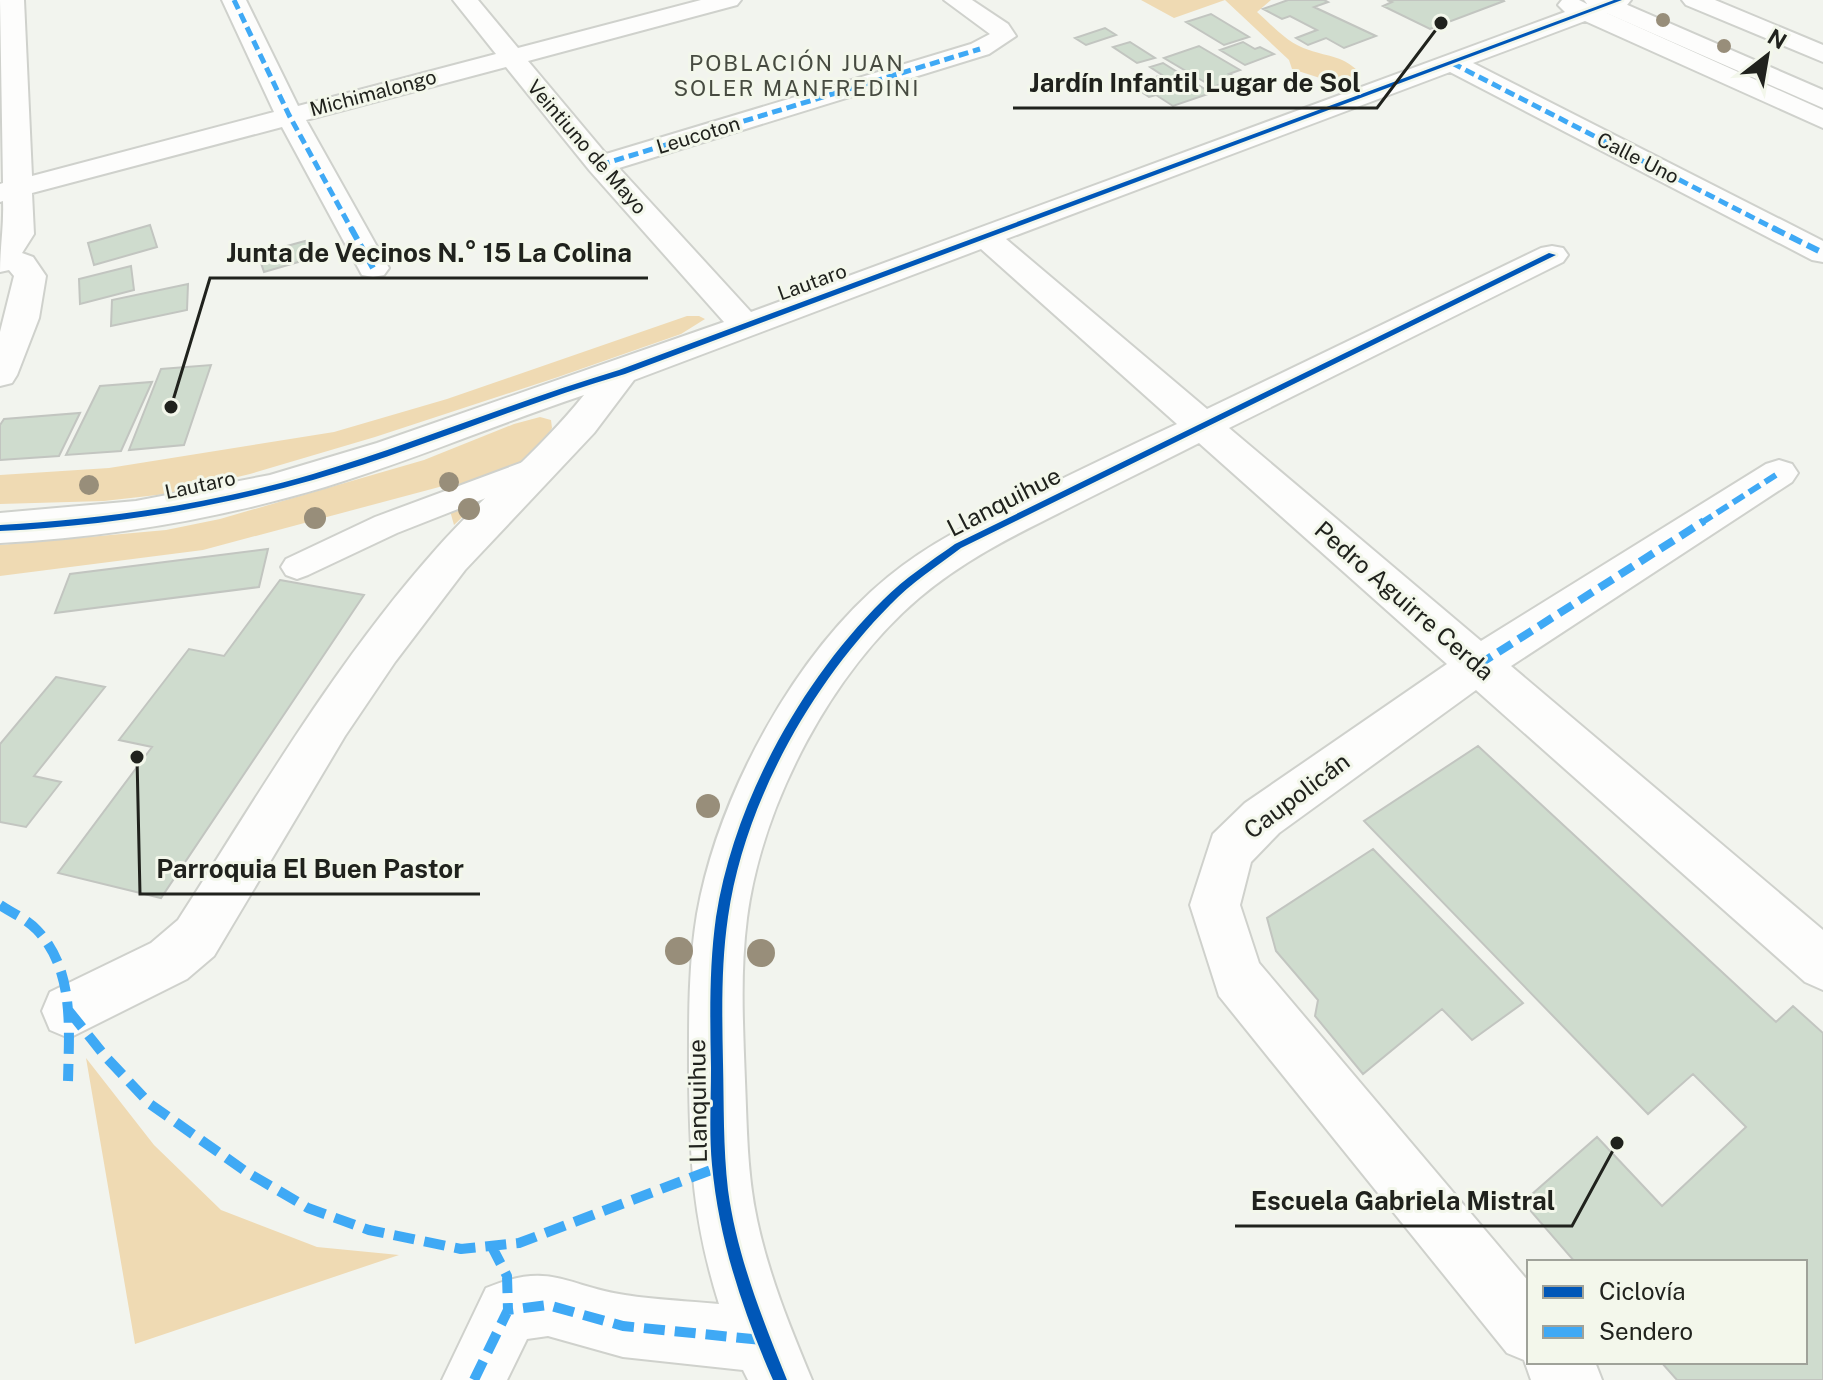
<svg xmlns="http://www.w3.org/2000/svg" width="1823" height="1380" viewBox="0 0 1823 1380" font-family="'Public Sans',sans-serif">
  <rect width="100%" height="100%" fill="#f2f4ee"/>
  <!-- green -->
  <path fill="#efdab3" d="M1141,0H1271L1257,12C1273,26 1288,44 1309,50C1329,57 1344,56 1360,73L1353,79H1323L1292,69L1289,60L1225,0L1174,18Z
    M687,316H699L705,319L681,334L558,377L375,437L250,474L166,494L104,501L0,504V475L109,468L334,432L447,399Z
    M540,417L551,420L552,428L544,440L454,525L443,486L203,550L0,576V545L166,530L220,519L424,460L514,424Z
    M86,1058L154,1145L221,1210L317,1247L399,1255L135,1344Z"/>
  <!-- building -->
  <path fill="#cfdcce" stroke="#c2c5c0" stroke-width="2" d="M1288,0H1324L1328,2L1314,7L1376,36L1344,48L1326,38L1308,45L1296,38L1317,30L1290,16L1282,19L1263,9Z
    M1387,0H1503L1504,1L1430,29L1383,6L1392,2Z
    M1211,14L1249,37L1224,45L1186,22Z
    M1105,28L1116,35L1086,45L1075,38Z
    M1130,42L1155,58L1137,63L1113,47Z
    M1243,42L1255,49L1260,47L1274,54L1245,65L1220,50Z
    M1199,46L1240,70L1229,74L1237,78L1213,87L1164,58Z
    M1163,63L1211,93L1173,106L1156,95L1149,97L1131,85L1162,75L1150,67Z
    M150,225L157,247L94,265L88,243Z
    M305,241L312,258L264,272L258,254Z
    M131,266L134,290L80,304L79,279Z
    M188,284L187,310L111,326L112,300Z
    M211,365L184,445L129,450L161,369Z
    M152,382L121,451L66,455L100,386Z
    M80,413L59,456L0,460V425L4,419Z
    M268,549L259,587L55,613L70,574Z
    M280,580L364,595L161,898L58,873L152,747L119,740L189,649L224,656Z
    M56,677L105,687L34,776L61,782L26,827L0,822V744Z
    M1478,746L1776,1022L1793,1006L1823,1033V1380H1677L1661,1362H1805V1262H1575L1523,1202L1597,1137L1662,1206L1746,1127L1693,1074L1648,1114L1364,821Z
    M1373,849L1523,1003L1472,1040L1442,1009L1363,1074L1315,1016L1318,1000L1276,951L1267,918Z"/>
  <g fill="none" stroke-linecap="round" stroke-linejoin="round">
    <defs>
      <path id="service" d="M542,455L552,458L556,465L552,472L397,533L308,575L297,579L286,575L281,567L286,559L375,517Z"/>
      <path id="minor" d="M0,0H24L32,176L274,112L222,0H246L298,106L496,54L453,0H478L518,48L701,0H741L737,5L528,61L606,154L971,44L990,34L944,0H972L1008,24L1016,36L989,54L619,168L751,312L1565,12L1558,5L1562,0H1579L1587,4L1597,0H1631L1627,5L1607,13L1823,110V128L1585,21L1473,63L1823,241V262L1812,260L1450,72L1006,239L1207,409L1541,248L1552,246L1563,248L1568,255L1563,262L1229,428L1481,641L1766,464L1779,460L1792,464L1798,473L1792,482L1511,666L1823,930V990L1805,982L1476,690L1279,833L1251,862L1240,905L1259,963L1529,1282V1362H1595L1602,1380H1531L1524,1360L1507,1353L1219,996L1190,905L1213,834L1245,803L1447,664L1199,443C1154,466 1108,488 1063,511C1011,537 964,560 919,598C831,673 762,804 747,918C740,972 743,1027 745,1081C747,1128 747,1174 757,1220C769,1276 790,1327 812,1380H748L743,1370L623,1357L548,1336L527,1339L507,1380H442L486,1288C551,1261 565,1286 625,1295C656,1300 688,1301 719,1304C693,1221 690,1163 689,1077C689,1023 688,968 697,914C718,795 795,653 888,577C933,540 983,517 1035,492C1082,469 1129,446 1177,424L981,249L634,380L594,433L465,570L395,662L345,736L214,956L187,979L69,1038L50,1030L42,1011L50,992L151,943L178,920C259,794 336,661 437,548C484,495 540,450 584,395C497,424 413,460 325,487C218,519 111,537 0,543V513L136,501L270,475L377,443L724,322L590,171L506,67L306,120L389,268L384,275L373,277L362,275L282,127L32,193L34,234L22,253L33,257L46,276L39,318L17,375L12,383L0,386V332L14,276L9,270L0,272C0,247 4,226 3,201L0,202V184L3,183Z
        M1682,0H1715L1823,45V62L1686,5Z"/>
      <path id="primary" d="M1584,0H1616L1823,90V108L1588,5Z"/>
    </defs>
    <!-- service casing -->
    <use href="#service" stroke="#cfd1cc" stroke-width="4"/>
    <!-- minor casing -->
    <use href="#minor" stroke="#cfd1cc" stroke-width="4"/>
    <!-- primary casing -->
    <use href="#primary" stroke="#cfd1cc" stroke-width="4"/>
    <!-- service -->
    <use href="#service" fill="#fdfdfc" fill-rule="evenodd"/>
    <!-- minor -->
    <use href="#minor" fill="#fdfdfc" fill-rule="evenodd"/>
    <!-- primary -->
    <use href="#primary" fill="#fdfdfc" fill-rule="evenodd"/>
    <!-- quiet-far3 -->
    <path stroke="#3fa9f5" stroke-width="5" stroke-dasharray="10 5" stroke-linecap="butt" d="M234,0L289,115L352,230
      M1452,63L1777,230
      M600,165L980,49"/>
    <!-- quiet-far2 -->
    <path stroke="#3fa9f5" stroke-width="6" stroke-dasharray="13 6" stroke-linecap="butt" d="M351,228L373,268
      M1773,228L1823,253
      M1701,523L1779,473"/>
    <!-- quiet-far1 -->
    <path stroke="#3fa9f5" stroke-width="8" stroke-dasharray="16 8" stroke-linecap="butt" d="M1478,665L1704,521"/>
    <!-- quiet -->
    <path stroke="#3fa9f5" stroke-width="10" stroke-dasharray="21 10" stroke-linecap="butt" d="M0,905C12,913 27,919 37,930C75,970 69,1030 68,1081
      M69,1011L104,1055L150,1104L245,1171L308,1208L369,1230L461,1249L519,1243L719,1167
      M491,1245L507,1276L508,1310
      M474,1380L508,1310L548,1305L623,1326L762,1340"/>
    <defs>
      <path id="cycleway" d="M1614,0H1622L625,374C519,405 418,450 313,480C210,509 106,526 0,531V525C106,519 211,504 313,474C416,443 516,401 619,370Z
        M1549,253L1556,255L961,548C937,566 911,583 890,605C810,686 744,804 728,917C721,965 722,1014 723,1063C724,1105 723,1147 728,1190C737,1256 762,1318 787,1380H773C743,1312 719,1240 712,1165C709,1133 711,1100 711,1068C710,1018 709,967 716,917C734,802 801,681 883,600C905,578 931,561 955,544Z"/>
    </defs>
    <!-- cycleway casing -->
    <use href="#cycleway" stroke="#f3f7eb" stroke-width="5"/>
    <!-- cycleway -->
    <use href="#cycleway" fill="#0057b8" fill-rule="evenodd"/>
  </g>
  <!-- trees -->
  <g fill="#988e7a">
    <circle cx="1663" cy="20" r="7"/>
    <circle cx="1724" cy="46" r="7"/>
    <circle cx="449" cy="482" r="10"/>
    <circle cx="89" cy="485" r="10"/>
    <circle cx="469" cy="509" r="11"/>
    <circle cx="315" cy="518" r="11"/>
    <circle cx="708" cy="806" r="12"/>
    <circle cx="679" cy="951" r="14"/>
    <circle cx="761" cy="953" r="14"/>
  </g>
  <g text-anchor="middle" stroke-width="6" stroke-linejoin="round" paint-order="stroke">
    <!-- far-street labels -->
    <g font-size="20" fill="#20221d" stroke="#f3f7eb">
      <text transform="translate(373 93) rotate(-15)" y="7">Michimalongo</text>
      <text transform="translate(698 135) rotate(-17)" y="7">Leucoton</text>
      <text transform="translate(587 147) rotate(49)" y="7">Veintiuno de Mayo</text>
      <text transform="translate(1638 158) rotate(27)" y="7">Calle Uno</text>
      <text transform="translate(812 282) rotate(-20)" y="7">Lautaro</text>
      <text transform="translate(200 485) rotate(-12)" y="7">Lautaro</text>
    </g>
    <!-- far-neighbourhood labels -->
    <g font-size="22" letter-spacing="2" fill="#474b41" stroke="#f3f7eb">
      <text x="797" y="71">POBLACIÓN JUAN<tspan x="797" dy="25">SOLER MANFREDINI</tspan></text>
    </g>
    <!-- street labels -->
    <g font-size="24" fill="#20221d" stroke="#f3f7eb">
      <text transform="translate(1004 502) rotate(-27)" y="8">Llanquihue</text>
      <text transform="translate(1404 601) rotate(41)" y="8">Pedro Aguirre Cerda</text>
      <text transform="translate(1297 796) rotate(-37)" y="8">Caupolicán</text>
      <text transform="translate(698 1101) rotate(-91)" y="8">Llanquihue</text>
    </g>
  </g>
  <!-- callouts -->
  <path fill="none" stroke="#20221d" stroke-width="3" d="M1441 23L1377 108H1013M171 407L210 278H648M137 757L140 894H480M1617 1143L1572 1226H1235"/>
  <g fill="#20221d" stroke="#f3f7eb" stroke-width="3">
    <circle cx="1441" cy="23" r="8"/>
    <circle cx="171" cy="407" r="8"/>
    <circle cx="137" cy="757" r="8"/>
    <circle cx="1617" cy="1143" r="8"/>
  </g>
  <g font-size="26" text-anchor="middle" font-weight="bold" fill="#20221d" stroke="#f3f7eb" stroke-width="6" stroke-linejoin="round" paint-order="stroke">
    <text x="1195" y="92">Jardín Infantil Lugar de Sol</text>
    <text x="429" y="262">Junta de Vecinos N.° 15 La Colina</text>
    <text x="310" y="878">Parroquia El Buen Pastor</text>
    <text x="1403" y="1210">Escuela Gabriela Mistral</text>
  </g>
  <!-- legend -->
  <rect x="1527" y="1260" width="280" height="104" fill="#f3f7eb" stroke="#9fa299" stroke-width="2"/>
  <rect x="1543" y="1286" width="40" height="12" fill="#0057b8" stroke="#9fa299" stroke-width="2"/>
  <text x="1599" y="1300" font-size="24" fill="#20221d">Ciclovía</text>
  <rect x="1543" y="1326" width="40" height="12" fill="#3fa9f5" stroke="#9fa299" stroke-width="2"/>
  <text x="1599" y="1340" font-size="24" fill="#20221d">Sendero</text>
  <!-- north arrow -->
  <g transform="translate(1767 56) rotate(31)" stroke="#f3f7eb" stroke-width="6" paint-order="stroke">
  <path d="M0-6L14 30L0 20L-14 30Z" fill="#20221d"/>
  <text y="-12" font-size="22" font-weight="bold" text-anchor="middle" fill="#20221d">N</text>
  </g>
</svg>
